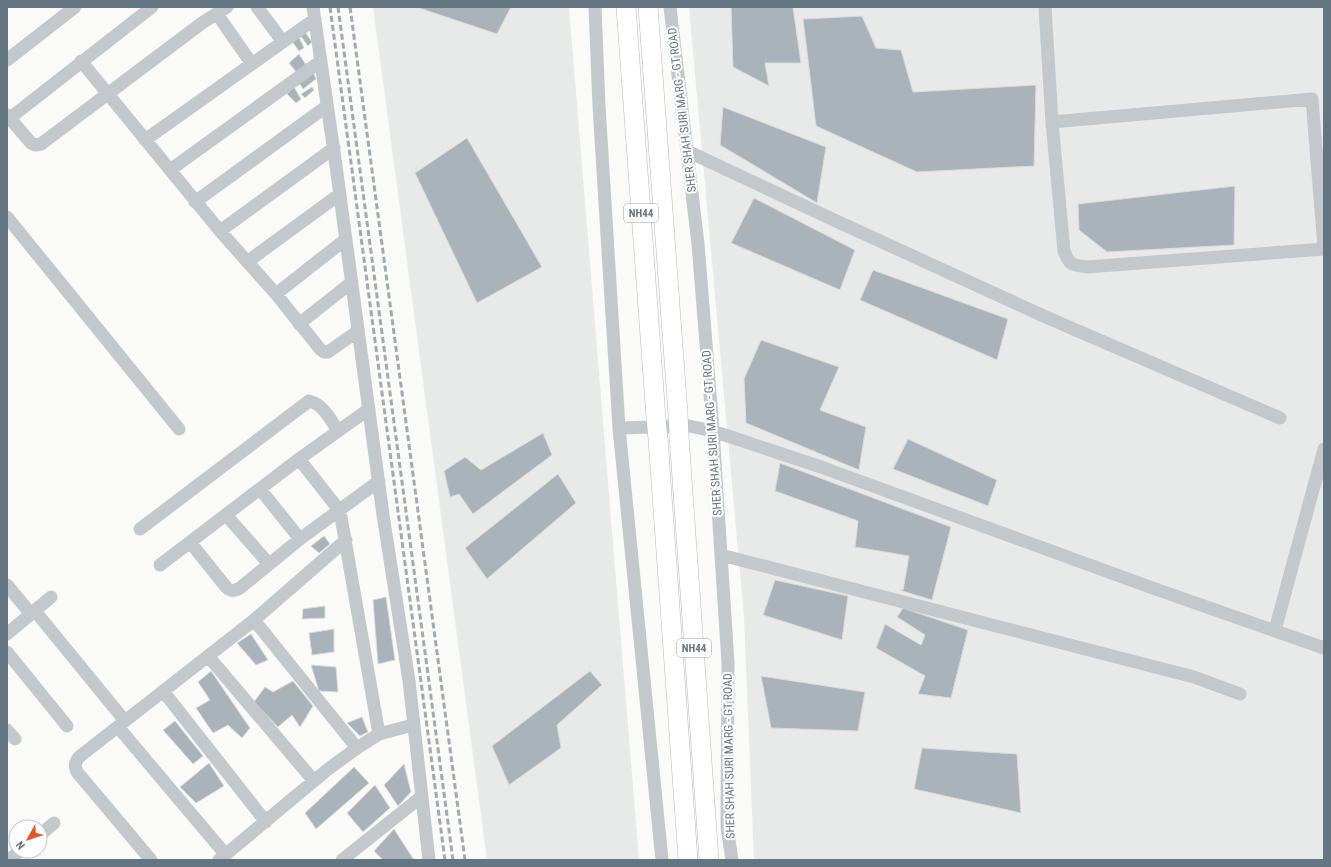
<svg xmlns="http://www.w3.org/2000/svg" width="1331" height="867" viewBox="0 0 1331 867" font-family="'Roboto Condensed',sans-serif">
  <rect width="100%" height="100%" fill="#fafaf8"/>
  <!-- built -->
  <path fill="#e8e9e9" d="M373,7H569L639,860H487Z
    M689,7H1324V860H754L744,617Z"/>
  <!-- building -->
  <path fill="#aab3b9" stroke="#dcdcda" d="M416,7H511L497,34Z
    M731,7H793L801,63H765L769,86L733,67Z
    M862,16L876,48L901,50L913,92L1036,85L1034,166L917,172L816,126L803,19Z
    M305,32L312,42L308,46L300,35Z
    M298,35L304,48L299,51L291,40Z
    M299,54L306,65L297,73L289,63Z
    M313,72L316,79L303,89L299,83Z
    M294,87L301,99L296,103L287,94Z
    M312,87L314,90L305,98L301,94Z
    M723,107L826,147L817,203L720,145Z
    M467,138L542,267L477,303L415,173Z
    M1235,186L1234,245L1107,252L1079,230L1078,204Z
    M754,198L855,250L840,290L731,243Z
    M873,270L1008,319L997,360L860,300Z
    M761,340L839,367L820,410L866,427L859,470L746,423L744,379Z
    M543,433L552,455L473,514L459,494L450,497L444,471L465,457L481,470Z
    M908,439L997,480L988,506L893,469Z
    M780,463L951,527L932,600L899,590H903L909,556L855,547L858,521L775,491Z
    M558,474L576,503L487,579L465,548Z
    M324,536L330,544L319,553L311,546Z
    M775,580L848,596L842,640L763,615Z
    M386,597L395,660L378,664L373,600Z
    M325,606V618L302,619L303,609Z
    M903,608L968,630L951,698L918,694L925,676L876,648L885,624L921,645L925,635L897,617Z
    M334,629V652L312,655L309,633Z
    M251,634L268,660L256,665L237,643Z
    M311,665L336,667L338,692L319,691Z
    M211,671L250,728L242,738L228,725L213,733L196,708L210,700L198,682Z
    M590,671L602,685L557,725L561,748L509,785L492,746Z
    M761,676L865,692L858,731L771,728Z
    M293,681L313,706L300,727L292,715L278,727L254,702L265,687L273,692Z
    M362,717L368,732L360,736L347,723Z
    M175,721L203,756L193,764L163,730Z
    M922,748L1017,754L1021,813L914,789Z
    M209,763L224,786L196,803L180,787Z
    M404,764L411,792L398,806L384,785Z
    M354,767L369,783L316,829L305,813Z
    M375,785L390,808L363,832L347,813Z
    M394,829L414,860H383L374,851Z"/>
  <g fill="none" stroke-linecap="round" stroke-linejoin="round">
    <defs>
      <path id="highway" d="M626,7L656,418
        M648,7L678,414
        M679,436L709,860
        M658,439L688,860"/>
    </defs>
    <!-- highway casing -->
    <use href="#highway" stroke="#b4b9bd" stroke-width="20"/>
    <!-- minor -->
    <path stroke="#c3c8cc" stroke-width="13" d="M257,7L283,42
      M313,7L336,166L383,515L409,681L429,860
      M595,7L599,106L619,428L662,860
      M670,7L698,244L713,431L728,663L727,827L732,860
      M1045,7L1052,122L1064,251C1069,265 1072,265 1087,267L1324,249
      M217,14L252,64
      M7,60L75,7
      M81,61L220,231L276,294L320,349L324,352H328L358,331
      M7,115L31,143L35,145L41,144L202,23L227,7
      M10,118L152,7
      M1052,122L1312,99L1324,247
      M145,140L315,19
      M687,151L834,220L1048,318L1280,418
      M170,170L321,61
      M195,202L327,106
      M7,217L179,429
      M220,231L334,148
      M247,262L340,194
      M276,294L346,239
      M299,324L352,282
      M619,428L689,426L713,431L821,467L1147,586L1324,648
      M299,459L336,506L341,517L379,734
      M260,489L300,539
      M226,515L269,564
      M140,529L309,401C323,404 330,419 338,431
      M190,542L226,587C231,592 234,591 240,588L300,539L379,481
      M721,555L1194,677L1240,694
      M160,565L299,459L369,409
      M7,585L31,614
      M35,611L125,721
      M254,620L357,748
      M1275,630L1324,449
      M7,634L51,597
      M7,652L67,726
      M208,656L314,781
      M163,691L266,822
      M118,727L226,855
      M7,730L15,739
      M40,835L54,823
      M9,860L20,851
      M151,860L77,772C74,765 75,763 79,757L254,620L346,540
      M219,860L327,770L357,748L379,734L413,725
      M342,860L421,797"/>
    <!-- highway -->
    <use href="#highway" stroke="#fff" stroke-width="19"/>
    <!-- rail -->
    <path stroke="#a2aab0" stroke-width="3" stroke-dasharray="6 3" stroke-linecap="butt" d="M330,7L445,860
      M338,7L453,860
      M350,7L465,860"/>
    <defs>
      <path id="highway-bridge" d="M678,414L679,436
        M656,418L658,439"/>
    </defs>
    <!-- highway-bridge casing -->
    <use href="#highway-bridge" stroke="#b4b9bd" stroke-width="20" stroke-linecap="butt"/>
    <!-- highway-bridge -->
    <use href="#highway-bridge" stroke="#fff" stroke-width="19"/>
  </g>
  <g text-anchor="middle" stroke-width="4" stroke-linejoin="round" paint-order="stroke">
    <!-- shield labels -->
    <g fill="#fff" stroke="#939fa8" stroke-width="1">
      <rect x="624" y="204" width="34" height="18" rx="3"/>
      <rect x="677" y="639" width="34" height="18" rx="3"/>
    </g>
    <g font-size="11" font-weight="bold" fill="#657683">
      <text x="641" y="217">NH44</text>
      <text x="694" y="652">NH44</text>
    </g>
    <!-- street labels -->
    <g font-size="12" fill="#657683" stroke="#fff">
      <text transform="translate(682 110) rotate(-97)" y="4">SHER SHAH SURI MARG - GT ROAD</text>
      <text transform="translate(712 433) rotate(-94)" y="4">SHER SHAH SURI MARG - GT ROAD</text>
      <text transform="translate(729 756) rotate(-91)" y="4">SHER SHAH SURI MARG - GT ROAD</text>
    </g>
  </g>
  <!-- border -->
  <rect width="1331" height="867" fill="none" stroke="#657683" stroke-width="16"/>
  <!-- north arrow -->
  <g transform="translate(28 839) rotate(231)"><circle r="19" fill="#ffffff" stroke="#c1c8cd"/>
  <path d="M0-3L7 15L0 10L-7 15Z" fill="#e4572e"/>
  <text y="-6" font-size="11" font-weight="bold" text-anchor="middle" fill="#657683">N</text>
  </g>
</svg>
